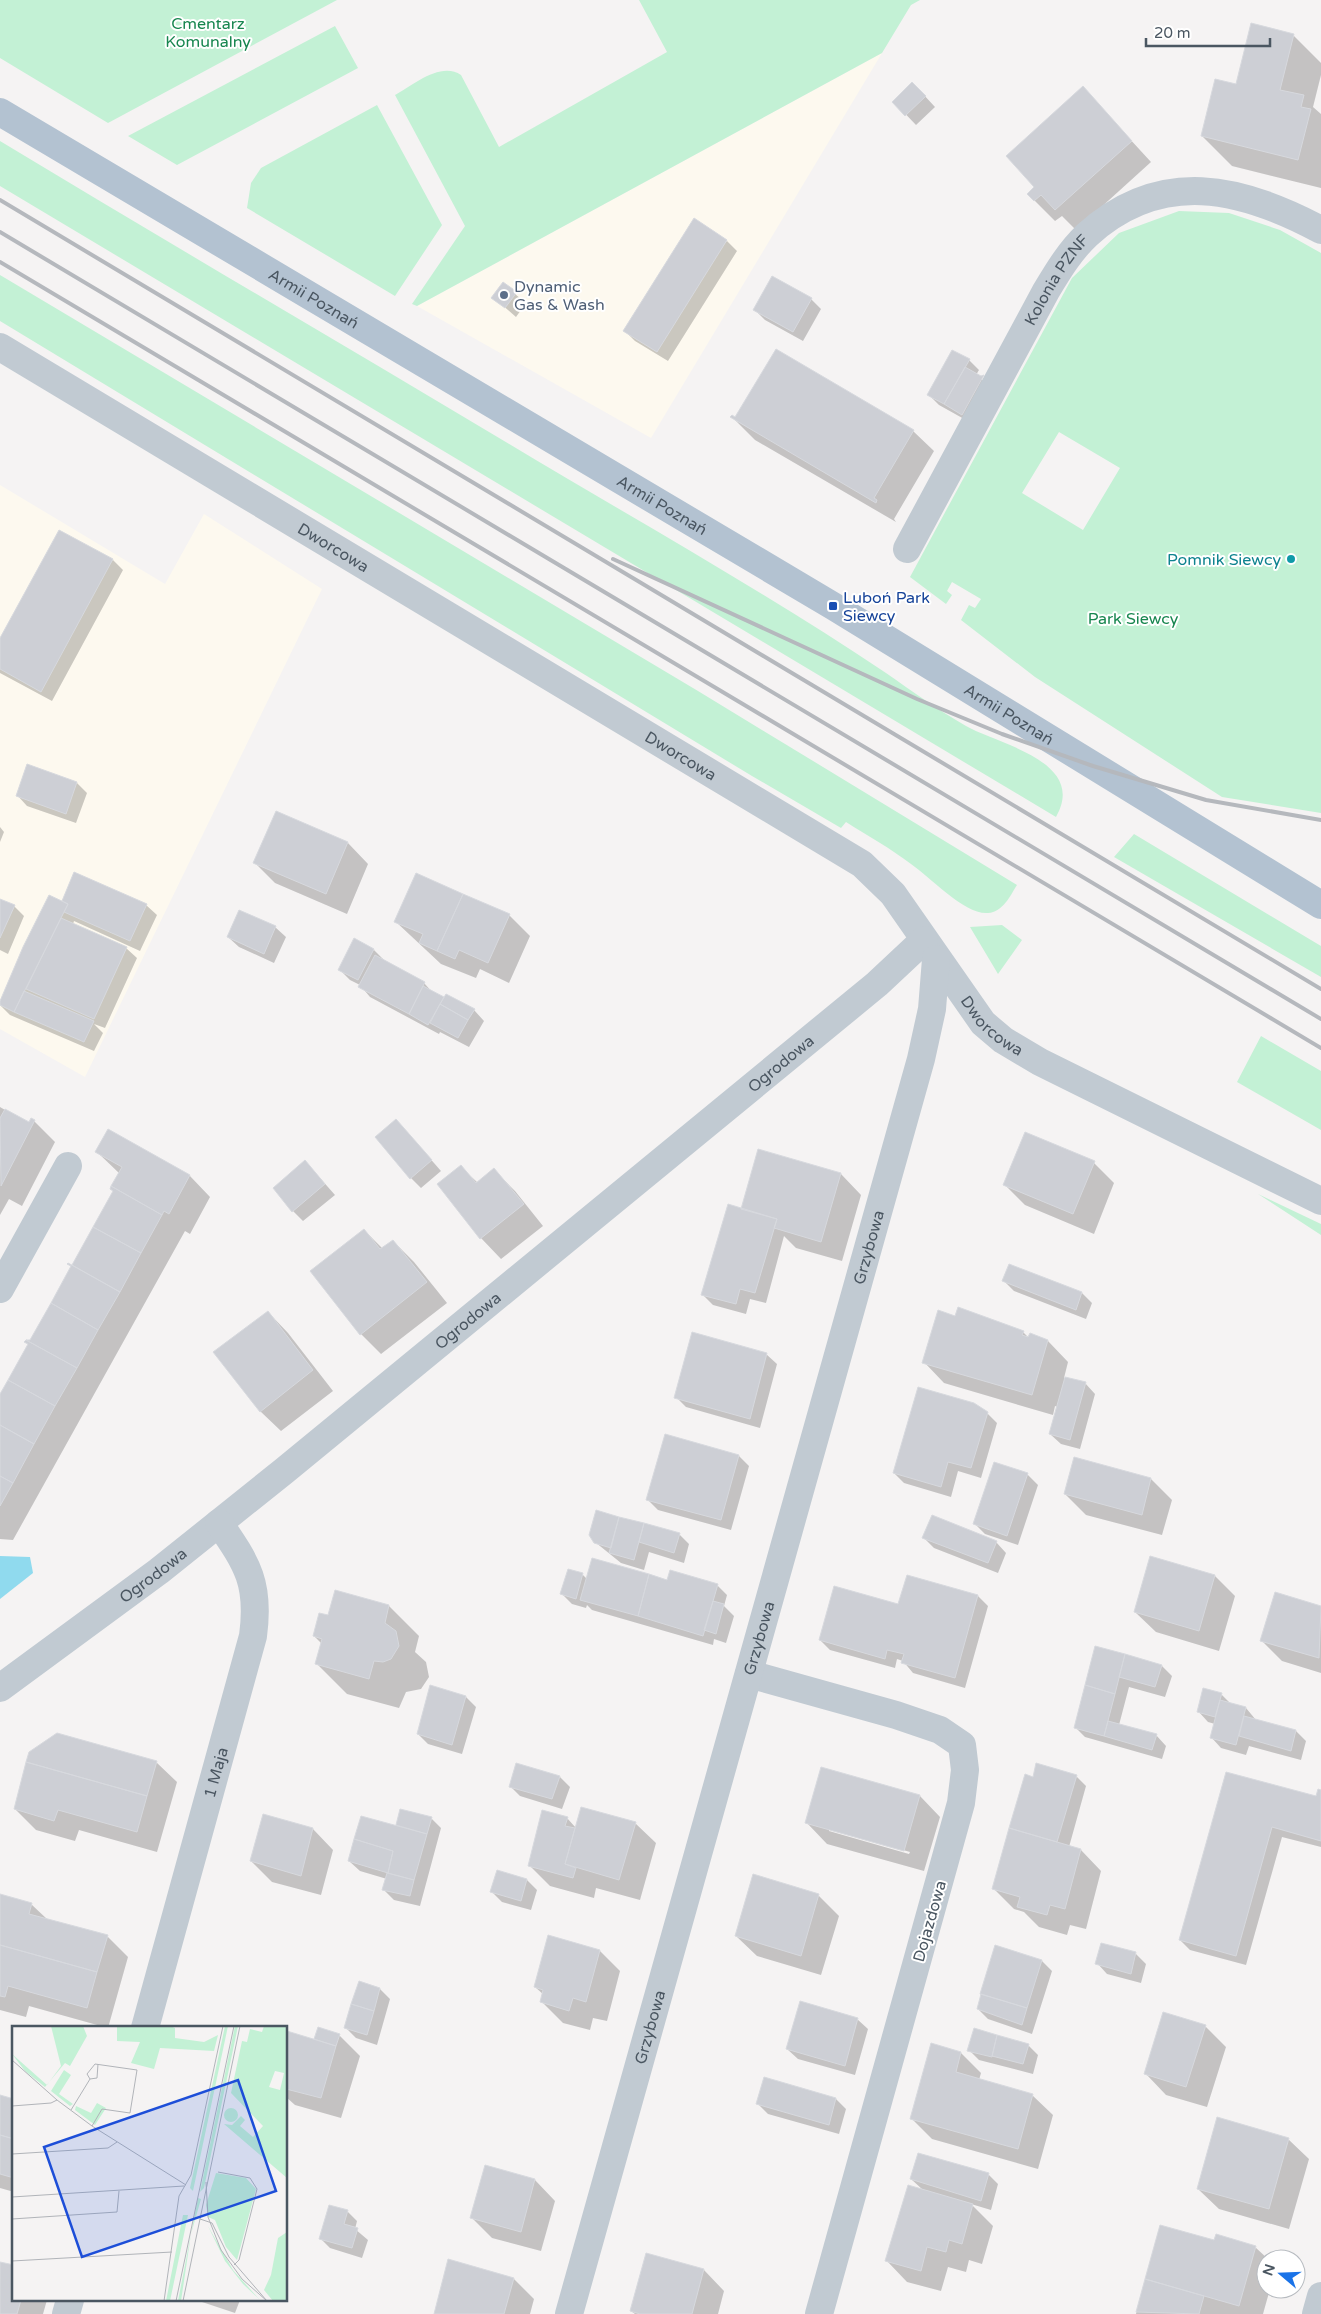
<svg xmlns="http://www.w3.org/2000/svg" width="1321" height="2314" viewBox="0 0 1321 2314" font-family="'Varela Round',sans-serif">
  <rect width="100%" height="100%" fill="#f5f3f3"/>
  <!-- commercial -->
  <path fill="#fdf9ef" d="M882,53L651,438L417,306Z
    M0,485L165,584L204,514L322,589L85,1077L0,1029Z"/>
  <!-- green -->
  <path fill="#c3f1d5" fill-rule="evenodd" d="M0,0H337L108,123L0,58Z
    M639,0H920L911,5L882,53L417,306L412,304L465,226L395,95C413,85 441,61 461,75L499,147L667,52Z
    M335,26L358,68L177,165L128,136Z
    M377,105L442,225L395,296L247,208L251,183L261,168Z
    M0,141C189,255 379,366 568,479C675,542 783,604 886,673C912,691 938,710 966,726C997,744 1088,761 1056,817L0,186Z
    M1179,211L1229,213L1280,230L1321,253V813L1222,797L1035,677L961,620L969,605L975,608L981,599L952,582L947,591L952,595L946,604L910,577L1072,278L1119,233ZM1059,432L1120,468L1083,530L1022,493Z
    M0,275L698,691L1017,885C1010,896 1003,912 988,913C965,915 930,877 911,864C890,848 868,836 846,822L841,828L752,776L0,321Z
    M1134,834L1321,946V977L1114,857Z
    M1002,925L1022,940L998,974L970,927Z
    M1261,1036L1321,1071V1130L1237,1082Z
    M1258,1194L1321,1224V1235Z"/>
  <!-- water -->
  <path fill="#90daee" d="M0,1556L30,1557L33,1573L0,1599Z"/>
  <!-- shadow -->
  <path fill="#0003" fill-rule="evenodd" d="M1293,35L1321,63V75L1313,107L1321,114V188L1232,166L1202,136L1237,86Z
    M1083,88L1151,162L1076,230L1062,216L1055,221L1034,200Z
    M923,94L935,107L916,125L894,102Z
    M727,241L737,251L668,361L635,341L625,331Z
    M503,284L526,303L516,317L493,297Z
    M811,299L821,309L803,341L765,320L755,310Z
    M969,360L979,370L976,375L992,388L973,424L939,405L929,395Z
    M732,417L913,431L934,451L894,519L896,522L755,440Z
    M113,560L123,570L52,701L0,673V641Z
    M28,765L77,783L87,793L76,823L27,806L17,795Z
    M0,827L4,832L0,842Z
    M348,843L368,864L347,914L275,883L255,863Z
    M75,873L146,905L157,915L140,951L74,921L73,924L126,948L137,958L105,1028L94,1024L103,1033L94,1051L10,1015L0,1005L62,903Z
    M0,900L14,906L24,916L8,954L0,950Z
    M509,915L530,936L509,983L480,969L476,978L441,964L395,921Z
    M275,927L286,937L274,963L239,947L228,937Z
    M374,950L384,960L424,983L434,994L474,1010L484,1021L469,1047L440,1032L439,1034L370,997L360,985L350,980L340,970Z
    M0,1107L29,1124L34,1121L55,1142L22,1206L9,1199L0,1215Z
    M108,1131L190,1176L210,1197L190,1234L185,1231L13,1540L0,1539V1397L29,1345L26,1342H30L114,1192L120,1174L96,1151Z
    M406,1131L441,1171L421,1188L411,1178Z
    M758,1151L841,1174L861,1195L842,1261L796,1248L784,1236L766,1303L750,1299L746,1314L713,1305L703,1295L742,1210Z
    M305,1161L335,1195L303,1221L293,1211Z
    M1094,1163L1114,1183L1094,1234L1025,1205L1005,1185Z
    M461,1167L478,1183L494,1170L515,1191L543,1226L501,1259L481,1238Z
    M364,1230L383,1249L393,1241L414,1262L447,1303L381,1354L361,1334Z
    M1010,1265L1082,1293L1092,1303L1086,1319L1014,1291L1004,1281Z
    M268,1312L288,1333L333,1391L281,1431L260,1411Z
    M956,1318L1023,1332L1029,1338L1030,1335L1048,1341L1068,1362L1064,1378L1085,1383L1095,1394L1080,1449L1061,1444L1050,1434L1058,1407L1055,1406L1053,1415L944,1383L924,1362Z
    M766,1354L777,1364L760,1428L686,1407L676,1397Z
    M987,1413L997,1423L981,1478L958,1471L951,1497L904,1483L894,1473Z
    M739,1456L749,1466L731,1530L658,1510L648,1500Z
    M1075,1459L1151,1479L1172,1500L1162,1535L1086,1515L1065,1494Z
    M1027,1474L1038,1485L1018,1545L985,1534L975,1524Z
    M597,1512L679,1534L689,1544L684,1563L649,1552L644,1570L621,1563L595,1542Z
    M924,1538L996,1542L1006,1553L998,1573L934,1548Z
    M582,1574L587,1579L717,1585L727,1595L724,1606L734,1616L726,1643L714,1639L713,1645L592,1610L587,1605L586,1608L572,1604L562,1594Z
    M1215,1576L1235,1596L1219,1651L1156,1632L1135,1612Z
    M336,1592L389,1606L419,1636L415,1652L426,1662L429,1677L421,1689L406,1692L399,1708L347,1694L317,1664L322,1644L314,1636L329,1617Z
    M1276,1594L1321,1607V1673L1282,1661L1261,1640Z
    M978,1596L988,1606L965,1688L913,1673L903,1661L897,1659L895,1668L830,1650L820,1640L899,1606Z
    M1096,1647L1162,1666L1172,1676L1165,1697L1129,1687L1119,1725L1156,1735L1166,1746L1162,1759L1085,1737L1075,1727Z
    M1221,1694L1231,1704L1246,1708L1256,1720L1296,1731L1306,1741L1301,1760L1249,1746L1246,1755L1221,1748L1211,1737L1215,1724L1208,1722L1198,1711Z
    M466,1697L476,1707L462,1754L428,1744L418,1734Z
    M156,1762L177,1782L157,1852L79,1830L75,1841L36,1830L15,1809Z
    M1227,1773L1317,1798L1321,1792V1847L1282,1837L1246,1965L1190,1950L1180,1940Z
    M1076,1776L1086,1786L1069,1847L1081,1850L1101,1871L1086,1929L1070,1925L1067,1935L1039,1927L1024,1912L1014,1909L994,1889L1011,1827L1033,1778Z
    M560,1777L570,1787L562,1809L520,1796L510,1786Z
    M920,1796L940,1817L924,1871L827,1844L807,1823ZM829,1829L910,1852L909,1854L829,1831Z
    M401,1810L431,1818L441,1828L420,1906L394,1900L383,1889L387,1879L360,1871L349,1861L396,1826Z
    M264,1815L313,1829L333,1850L321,1895L272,1882L251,1861Z
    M567,1818L576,1828L635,1823L656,1843L640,1900L596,1888L594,1898L550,1886L529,1865Z
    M498,1872L527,1880L537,1890L531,1910L502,1902L492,1892Z
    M0,1895L31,1904L48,1920L107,1936L128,1957L108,2028L29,2006L26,2017L0,2010Z
    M818,1895L839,1916L821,1975L757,1956L736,1936Z
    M1102,1944L1136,1954L1146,1964L1141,1983L1107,1974L1097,1963Z
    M996,1946L1042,1961L1052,1971L1032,2034L988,2019L978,2009Z
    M600,1951L620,1971L607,2021L593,2018L590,2030L563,2023L542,2002L544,1995L535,1987Z
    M380,1989L390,1999L377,2045L356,2038L346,2028Z
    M857,2019L868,2029L855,2075L798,2059L787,2049Z
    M1205,2026L1226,2047L1207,2107L1166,2095L1146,2074Z
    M319,2029L339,2035L360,2056L341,2118L295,2105L286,2097L288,2033L315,2041Z
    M1028,2045L1038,2055L1033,2074L979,2060L969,2050Z
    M961,2053L981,2073L979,2080L1032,2095L1053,2115L1038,2169L932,2139L911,2118Z
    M765,2079L836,2099L846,2109L839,2134L768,2114L758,2104Z
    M0,2097L14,2101V2192L0,2188Z
    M1288,2139L1309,2159L1289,2229L1219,2209L1198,2189Z
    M988,2174L998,2184L991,2210L971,2204L993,2226L982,2264L969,2260L966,2272L948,2267L941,2291L907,2282L887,2261L923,2190L911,2179Z
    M535,2180L555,2201L541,2251L492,2238L471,2217Z
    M347,2211L357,2221L355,2229L368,2240L362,2258L330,2248L320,2238Z
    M1160,2226L1215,2242L1255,2247L1268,2259L1266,2289H1270L1263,2314H1136Z
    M647,2254L704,2270L724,2291L718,2314H635L631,2311Z
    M0,2263L14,2300H47L43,2314H0Z
    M514,2279L534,2299L530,2314H435Z
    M196,2300H240L235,2313Z"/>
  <!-- building -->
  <path fill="#cdcfd5" stroke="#d7d9de" d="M1251,23L1294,34L1280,90L1304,95L1301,107L1311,109L1298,160L1201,136L1215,79L1236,84Z
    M912,82L926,96L905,116L892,102Z
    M1083,86L1132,141L1055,210L1041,195L1034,201L1027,194L1034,187L1006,156Z
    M694,218L727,240L657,352L623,331Z
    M772,276L812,298L793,332L753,310Z
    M503,282L517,292L505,308L491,298Z
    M776,349L914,430L874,498L877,500L876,503L730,417L732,415L735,417Z
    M952,350L970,359L944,404L927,395Z
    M965,367L981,376L984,375L962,415L944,404Z
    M59,530L113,559L41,692L0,669V638Z
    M27,764L77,782L66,814L16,796Z
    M276,811L348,842L326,894L253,863Z
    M74,872L147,904L130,941L64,912L68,904L62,901Z
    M416,873L463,894L437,951L419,943L423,934L394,922Z
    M463,894L510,914L488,963L459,950L455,959L437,951Z
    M49,895L68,904L14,1012L0,1005V1001L23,947Z
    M0,899L15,905L0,938Z
    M239,910L276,926L264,954L227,937Z
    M61,918L127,947L94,1019L26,989Z
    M354,938L374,949L358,980L338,970Z
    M375,955L425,982L409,1014L358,987Z
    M423,986L444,997L428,1025L409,1014Z
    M24,991L94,1021L84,1042L14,1012Z
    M446,994L475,1009L468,1020L440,1004Z
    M440,1004L468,1020L458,1038L430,1023Z
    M5,1109L29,1122L31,1118L35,1120L1,1186L0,1118Z
    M396,1119L432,1160L410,1179L375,1137Z
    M108,1129L190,1175L169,1214L164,1211L162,1215L111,1186L122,1167L95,1152Z
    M1025,1132L1095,1161L1073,1214L1003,1185Z
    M758,1149L841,1173L821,1242L774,1228L777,1219L741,1209Z
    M305,1160L325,1184L292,1212L273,1188Z
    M461,1165L476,1183L494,1168L524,1204L480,1239L437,1184Z
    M111,1186L162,1215L141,1253L93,1227L113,1191L110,1189Z
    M728,1204L777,1219L755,1293L740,1289L736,1304L701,1295Z
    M93,1227L141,1253L120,1292L72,1265Z
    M364,1229L380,1249L393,1240L427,1282L360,1335L310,1271Z
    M68,1263L120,1292L98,1330L51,1303L71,1266L67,1264Z
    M1009,1264L1082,1292L1076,1310L1002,1281Z
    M51,1303L98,1330L77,1368L26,1340H30Z
    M958,1307L1024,1331L1022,1335L1028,1337L1030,1333L1048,1340L1032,1395L922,1363L938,1310L955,1316Z
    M268,1311L313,1370L260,1412L213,1352Z
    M692,1332L767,1353L750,1419L674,1398Z
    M26,1340L77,1368L55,1406L8,1380L28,1344L24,1342Z
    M1065,1377L1086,1382L1070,1440L1049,1434Z
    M8,1380L55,1406L34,1444L0,1425V1394Z
    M918,1387L974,1403L988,1412L971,1468L948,1462L941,1487L893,1473Z
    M0,1425L34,1444L13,1483L0,1476Z
    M665,1434L739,1455L721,1520L646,1500Z
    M1074,1457L1151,1478L1142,1515L1064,1494Z
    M994,1462L1028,1473L1007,1536L973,1524Z
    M0,1476L13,1483L0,1506Z
    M596,1510L619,1517L611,1548L594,1543L589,1535Z
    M932,1515L997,1541L988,1563L922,1538Z
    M619,1517L644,1523L634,1560L609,1553Z
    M644,1523L680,1533L674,1553L639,1542Z
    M1150,1556L1215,1575L1199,1631L1134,1612Z
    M592,1558L649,1574L638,1616L580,1600Z
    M568,1569L583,1573L576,1599L560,1594Z
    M670,1570L718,1584L703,1636L638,1616L649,1574L667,1580Z
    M907,1575L978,1595L955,1678L901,1663L904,1654L887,1650L885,1659L819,1640L834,1586L898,1604Z
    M335,1590L389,1605L385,1623L396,1631L399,1646L391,1659L383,1662L374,1661L369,1679L315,1664L322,1639L313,1636L319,1613L328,1615Z
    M1275,1592L1321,1606L1319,1658L1260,1641Z
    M713,1601L724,1604L716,1634L704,1630Z
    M1095,1646L1125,1654L1115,1694L1085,1685Z
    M1125,1654L1162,1665L1155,1687L1119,1677Z
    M430,1685L466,1696L452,1745L417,1734Z
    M1085,1685L1115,1694L1104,1736L1074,1728Z
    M1203,1688L1222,1693L1215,1717L1197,1712Z
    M1220,1700L1246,1707L1236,1745L1210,1738Z
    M1244,1716L1296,1730L1291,1751L1239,1736Z
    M1108,1721L1157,1734L1152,1750L1104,1736Z
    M57,1733L157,1761L147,1796L26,1762L29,1752Z
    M26,1762L147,1796L137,1832L58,1810L54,1821L14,1809Z
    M516,1763L560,1776L552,1799L509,1787Z
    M1036,1763L1077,1775L1057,1842L1009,1828L1025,1774L1033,1777Z
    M821,1767L920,1795L904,1851L805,1823Z
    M1226,1772L1316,1796L1318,1789L1321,1790V1841L1272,1827L1236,1956L1179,1940Z
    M581,1807L636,1822L619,1880L565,1864Z
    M400,1809L432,1817L427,1834L396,1825Z
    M542,1810L568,1817L565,1826L575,1828L565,1864L576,1868L573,1878L528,1866Z
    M263,1814L313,1828L301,1876L250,1861Z
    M361,1816L427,1834L414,1880L388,1873L393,1851L354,1839Z
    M1009,1828L1081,1849L1065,1909L1050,1905L1047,1915L1017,1907L1020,1897L992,1889Z
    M354,1839L393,1851L388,1873L348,1861Z
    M497,1870L527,1879L521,1901L490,1892Z
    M387,1873L414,1880L410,1896L382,1890Z
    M753,1874L819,1894L801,1956L735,1936Z
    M0,1894L32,1903L29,1914L108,1935L97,1972L0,1945Z
    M548,1935L600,1950L586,2002L573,1998L569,2011L540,2002L543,1990L534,1987Z
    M1101,1943L1136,1952L1131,1974L1095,1964Z
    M0,1945L97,1972L87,2008L8,1986L5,1997L0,1996Z
    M995,1945L1042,1960L1027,2008L980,1994Z
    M359,1981L380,1988L374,2011L351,2004Z
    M981,1994L1027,2008L1022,2025L977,2009Z
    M800,2001L858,2018L845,2066L786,2049Z
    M351,2004L374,2011L367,2035L344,2028Z
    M1163,2012L1206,2025L1186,2087L1144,2074Z
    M318,2027L340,2034L336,2046L314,2039Z
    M974,2028L997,2035L992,2057L967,2051Z
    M287,2031L336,2046L321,2098L286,2089Z
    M997,2035L1029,2044L1023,2064L992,2056Z
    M931,2043L961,2052L956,2072L1033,2094L1018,2149L910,2119Z
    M764,2077L836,2098L829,2125L756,2104Z
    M0,2095L14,2099V2139L0,2135Z
    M1217,2117L1289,2138L1269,2209L1197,2189Z
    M0,2135L14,2139V2178L0,2174Z
    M918,2153L989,2173L981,2201L910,2179Z
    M485,2165L535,2179L521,2232L470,2218Z
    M908,2185L973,2204L962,2244L949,2240L946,2252L927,2247L921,2271L885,2261Z
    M329,2205L348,2210L344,2224L358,2228L352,2248L319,2239Z
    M1160,2225L1214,2240L1216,2234L1256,2246L1239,2306L1145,2279Z
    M646,2253L704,2269L692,2314H640L630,2311Z
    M448,2259L514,2278L504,2314H434Z
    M0,2262L14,2265V2300H21L17,2314H0Z
    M1145,2279L1204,2296L1199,2314L1136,2312Z"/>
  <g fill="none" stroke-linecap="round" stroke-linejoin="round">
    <!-- minor -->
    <g stroke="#c1cad2" stroke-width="28">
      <path id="s1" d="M0,347L862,864L893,894L983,1023L1003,1040L1040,1062L1321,1201"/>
      <path id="s2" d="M907,549L1046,291C1058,271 1070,251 1087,235C1161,168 1241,187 1321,230"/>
      <path d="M0,1289L68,1166"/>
      <path d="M749,1674L896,1715L940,1730L962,1745L965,1770L961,1803L819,2314"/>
      <path id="s3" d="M0,1688L159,1571L284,1471L877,984L924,940"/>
      <path id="s4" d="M145,2028L253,1636C260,1584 248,1565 219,1523"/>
      <path d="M66,2314L70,2300"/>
      <path id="s5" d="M569,2314L921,1059L932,1009L936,959"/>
      <path d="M1316,2314L1321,2296"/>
    </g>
    <!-- major -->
    <path stroke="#b3c2d1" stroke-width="28" id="s6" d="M0,112L833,606L1321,905"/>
    <!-- rail -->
    <path stroke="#b5b8bd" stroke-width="4" d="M0,200L1321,989
      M0,232L1321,1019
      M0,262L1321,1048
      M613,559L917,699L1002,734L1093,766L1206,800L1321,820"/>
  </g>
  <!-- markers -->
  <circle fill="#5c6f8a" stroke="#fff" stroke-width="2" cx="504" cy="295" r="5"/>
  <circle fill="#0f9aa8" stroke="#fff" stroke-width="2" cx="1291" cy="559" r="5"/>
  <rect fill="#1a4fb4" stroke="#fff" stroke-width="2" x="828" y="601" width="10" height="10" rx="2.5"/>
  <g text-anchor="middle" stroke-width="4" stroke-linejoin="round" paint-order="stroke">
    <!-- park labels -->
    <g font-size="16" fill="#17864f" stroke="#fff">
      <text x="208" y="29">Cmentarz<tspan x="208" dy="18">Komunalny</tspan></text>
      <text x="1133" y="624">Park Siewcy</text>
    </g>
    <!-- street labels -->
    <g font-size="16" fill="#4a5661" stroke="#fff">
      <text dy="6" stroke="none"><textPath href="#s2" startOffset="308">Kolonia PZNF</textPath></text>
      <text dy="6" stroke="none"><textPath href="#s6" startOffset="365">Armii Poznań</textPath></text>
      <text dy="6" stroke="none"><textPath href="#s6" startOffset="770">Armii Poznań</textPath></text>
      <text dy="6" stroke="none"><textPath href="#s1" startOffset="389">Dworcowa</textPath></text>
      <text dy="6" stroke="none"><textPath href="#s6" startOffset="1175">Armii Poznań</textPath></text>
      <text dy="6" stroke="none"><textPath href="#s1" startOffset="794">Dworcowa</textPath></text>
      <text dy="6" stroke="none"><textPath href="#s1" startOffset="1214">Dworcowa</textPath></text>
      <text dy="6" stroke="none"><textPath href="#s3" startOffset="1000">Ogrodowa</textPath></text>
      <text dy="6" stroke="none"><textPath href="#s5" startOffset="1108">Grzybowa</textPath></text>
      <text dy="6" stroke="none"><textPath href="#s3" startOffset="595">Ogrodowa</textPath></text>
      <text dy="6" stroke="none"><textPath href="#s3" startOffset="190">Ogrodowa</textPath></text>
      <text dy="6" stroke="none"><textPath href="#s5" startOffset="702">Grzybowa</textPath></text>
      <text dy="6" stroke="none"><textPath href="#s4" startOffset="265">1 Maja</textPath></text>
      <text transform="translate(929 1921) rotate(-74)" y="6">Dojazdowa</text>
      <text dy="6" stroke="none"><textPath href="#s5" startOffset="298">Grzybowa</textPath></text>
    </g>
    <!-- service labels -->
    <g font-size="16" fill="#4e5e75" stroke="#fff" text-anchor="start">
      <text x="514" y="292">Dynamic<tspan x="514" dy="18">Gas &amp; Wash</tspan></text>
    </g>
    <!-- culture labels -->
    <g font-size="16" fill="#0d838f" stroke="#fff" text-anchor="end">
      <text x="1281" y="565">Pomnik Siewcy</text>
    </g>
    <!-- transit labels -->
    <g font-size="16" fill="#164399" stroke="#fff" text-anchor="start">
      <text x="843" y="603">Luboń Park<tspan x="843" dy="18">Siewcy</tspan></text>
    </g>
  </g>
  <!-- overview -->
  <g transform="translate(12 2026)">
    <rect width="275" height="275" fill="#f5f3f3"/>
    <path d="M39,0H71L75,10L58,40L53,37L33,61L13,45L0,28L35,59L49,40ZM105,0H158L163,2V12L192,16L206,9L202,25L148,22L142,43L119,37L128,16L105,15ZM213,0H216L181,165L178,162ZM223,0H226L192,162L188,166ZM252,0H275V152L212,98L220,99L229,90L233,94L228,100L241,111L251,100L219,67L230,15L235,16L238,3L250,6ZM263,45L272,47L268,64L257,61ZM52,44L59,49L47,68L61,78L58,80L39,65ZM85,77L94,82L83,99L63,84L64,80L79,87ZM212 89a7 7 0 1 1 14 0a7 7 0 1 1-14 0ZM204,147L234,152L244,163L225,234L214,221L203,194L196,191L194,179ZM186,172L189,173L179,208L169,275H166ZM171,189H176L158,275H154ZM196,200L221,244L247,273L231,258L213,235ZM275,206V275H261L252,264L259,249L266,212Z" fill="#c3f1d5" fill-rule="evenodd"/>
    <path fill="none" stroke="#b1b4b9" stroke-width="1" d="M0,34L45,74L80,100L174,159M78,53L75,48L83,38L125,44L118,87L90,83L80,100M0,80L39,77L45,74M59,84L78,53L85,52L86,38M0,128L96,122L105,116M206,146L238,152L245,163L227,234L222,239M194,156L196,191L209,224L230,253L255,275M0,171L172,160M0,193L105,186L107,165M188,193L200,197L217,231L255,275M0,235L160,226M152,275L167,170L179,149L211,0M164,275L222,0M171,275L228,0"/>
    <path fill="#1d4ed8" fill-opacity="0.15" stroke="#1d4ed8" stroke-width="2.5" d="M226,54L264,165L70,231L32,121Z"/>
    <rect width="275" height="275" fill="none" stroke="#4a5661" stroke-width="2.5"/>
  </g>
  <!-- north arrow -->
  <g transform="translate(1281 2274) rotate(289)"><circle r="24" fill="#ffffff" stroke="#b7bbc0"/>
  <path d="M0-4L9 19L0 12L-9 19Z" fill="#1a73e8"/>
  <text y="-8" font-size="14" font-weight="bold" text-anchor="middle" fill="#4a5661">N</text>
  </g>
  <!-- scale -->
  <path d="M1146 38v8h124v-8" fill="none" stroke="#4a5661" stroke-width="2.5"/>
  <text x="1154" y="38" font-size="15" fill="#4a5661" stroke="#ffffff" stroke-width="4" paint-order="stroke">20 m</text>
</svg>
